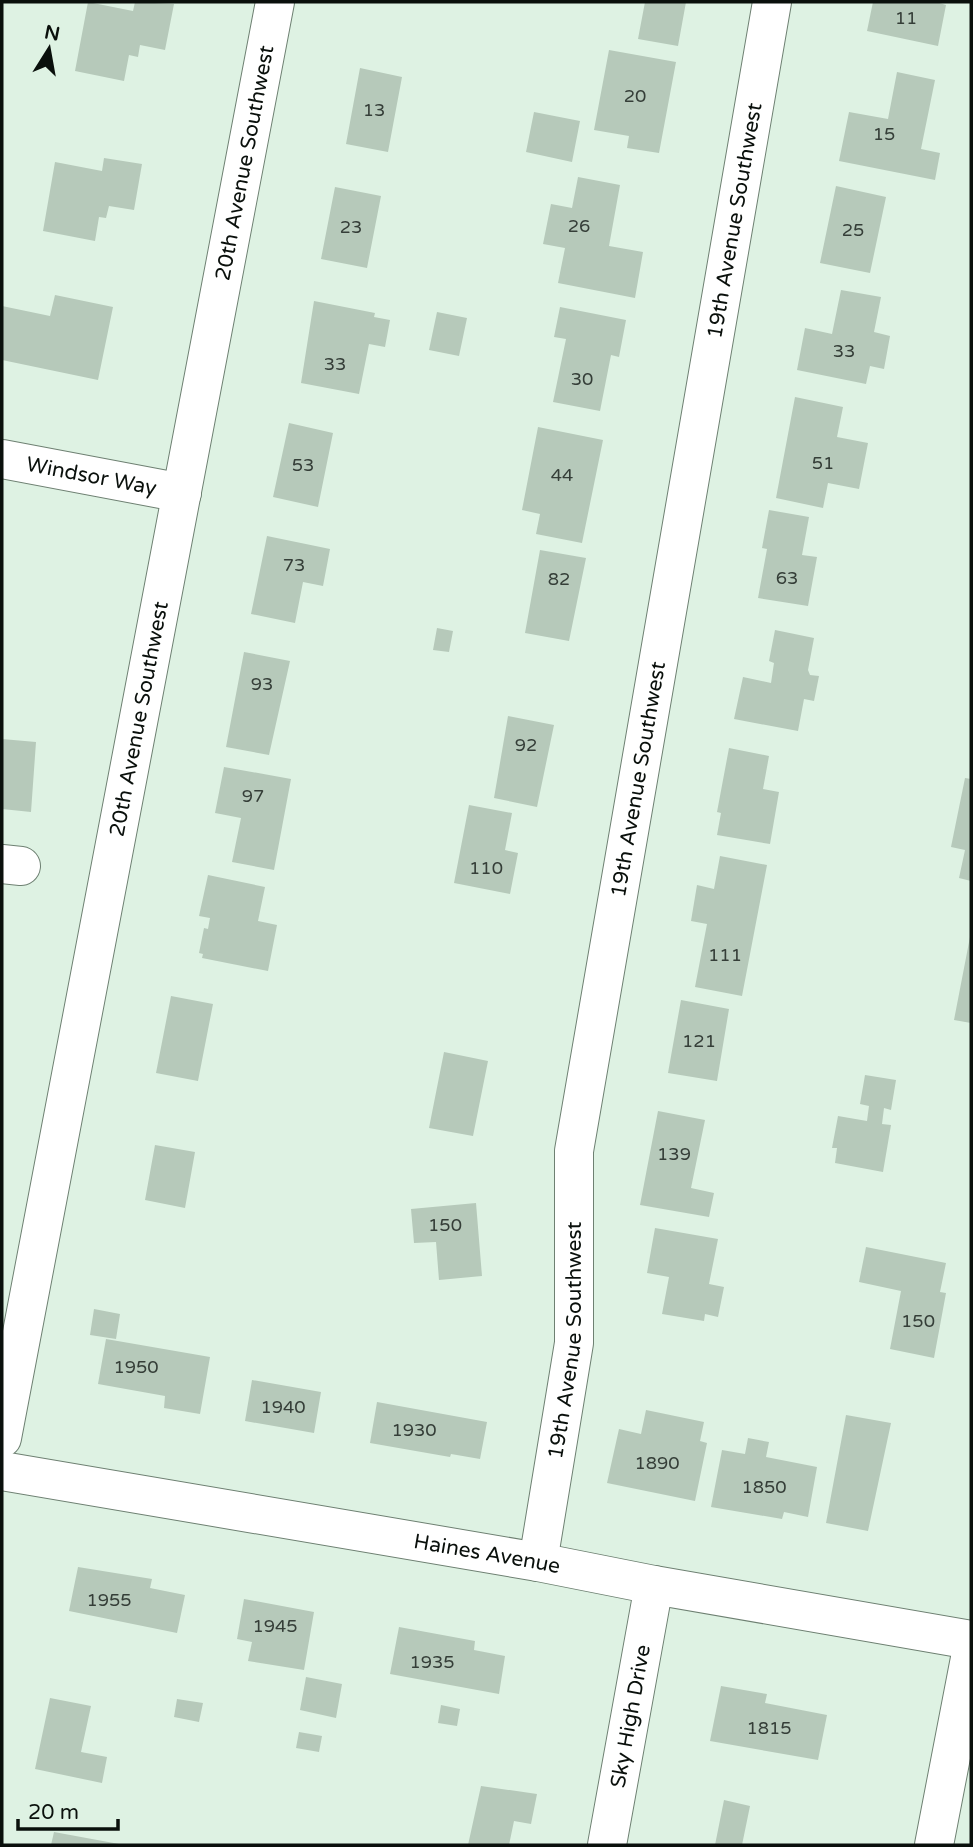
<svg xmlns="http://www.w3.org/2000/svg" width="973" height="1847" viewBox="0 0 973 1847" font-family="'Varela Round',sans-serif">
  <rect width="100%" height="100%" fill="#def2e3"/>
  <!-- building -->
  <path fill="#b6c9ba" d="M88,2L133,11L135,2L174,4L165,50L140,45L138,57L129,55L124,81L75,71Z
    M645,2H686L678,46L638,39Z
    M873,2H936L946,5L938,46L867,31Z
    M609,50L676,62L659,153L627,148L629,136L594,130Z
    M360,68L402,77L388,152L346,144Z
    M897,72L935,80L921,149L940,153L935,180L839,161L849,112L888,119Z
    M534,112L580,121L572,162L526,152Z
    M104,158L142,164L134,210L109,206L106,218L99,217L95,241L43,231L55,162L102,171Z
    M578,177L620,185L609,246L643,252L635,298L558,283L565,248L543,244L551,204L572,208Z
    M836,186L886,197L870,273L820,263Z
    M335,187L381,196L367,268L321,259Z
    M841,290L881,297L874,332L890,336L884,369L870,366L866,384L797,370L805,328L832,334Z
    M55,295L113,307L98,380L2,360V306L50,316Z
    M314,301L375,313L374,317L390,320L385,347L369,344L359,394L301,383Z
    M560,307L626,320L619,357L611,355L600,411L553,402L566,339L554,337Z
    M437,312L467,318L459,356L429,350Z
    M795,397L843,407L837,437L868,443L859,489L828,483L823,508L776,498Z
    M289,423L333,433L318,507L273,497Z
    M538,427L603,440L582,543L536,534L540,514L522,510Z
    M769,510L809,517L802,555L817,557L808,606L758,598L767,549L762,548Z
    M267,536L330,549L323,586L303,582L295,623L251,614Z
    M540,550L586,558L569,641L525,633Z
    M437,628L453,631L449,652L433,650Z
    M775,630L814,638L808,670L810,675L819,676L814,701L804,699L798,731L734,719L743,677L771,683L774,663L769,661Z
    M244,652L290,661L269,755L226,747Z
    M508,716L554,725L537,807L494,798Z
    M2,739L36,742L31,812L2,809Z
    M729,748L769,756L763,789L779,792L770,844L717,835L721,813L717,812Z
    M224,767L291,779L274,870L232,862L241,818L215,813Z
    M965,778L971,779V881L959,878L965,850L951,847Z
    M469,805L512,813L505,850L518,853L510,894L454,883Z
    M720,856L767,865L742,996L695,987L707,924L691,921L697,885L714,889Z
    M208,875L265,887L258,921L277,925L268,971L202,958L203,954L199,953L204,928L208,929L210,918L199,916Z
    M970,937H971V1023L954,1020Z
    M171,996L213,1004L198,1081L156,1073Z
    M681,1000L729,1009L717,1081L668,1073Z
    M444,1052L488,1061L473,1136L429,1128Z
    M865,1075L896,1080L891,1110L884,1108L882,1124L891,1125L883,1172L835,1163L837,1148H832L838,1116L867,1121L869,1106L860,1104Z
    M658,1111L705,1120L691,1188L714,1193L709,1217L640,1205Z
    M155,1145L195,1152L185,1208L145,1200Z
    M476,1203L482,1276L439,1280L436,1242L414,1243L411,1209Z
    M655,1228L718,1239L709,1284L724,1287L718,1317L705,1314L704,1321L662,1314L669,1277L647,1273Z
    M866,1247L946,1263L940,1292L946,1293L934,1358L890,1349L901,1291L859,1282Z
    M94,1309L120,1314L116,1339L90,1335Z
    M106,1339L210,1357L200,1414L164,1408L165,1396L98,1384Z
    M252,1380L321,1392L314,1433L245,1421Z
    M377,1402L487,1422L480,1459L451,1454L450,1457L370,1443Z
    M646,1410L704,1422L700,1441L707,1443L695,1501L607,1483L619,1429L641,1434Z
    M846,1415L891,1423L868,1531L826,1523Z
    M748,1438L769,1442L766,1457L817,1467L808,1517L784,1512L782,1519L711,1507L722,1450L745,1454Z
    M78,1567L152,1579L150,1588L185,1595L177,1633L69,1611Z
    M244,1599L314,1612L304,1670L248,1661L252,1642L237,1639Z
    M399,1627L475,1641L474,1650L505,1656L499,1694L390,1674Z
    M306,1677L342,1684L336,1718L300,1710Z
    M721,1686L767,1694L765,1703L827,1715L818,1760L710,1741Z
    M50,1698L91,1706L81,1752L107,1757L102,1783L35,1769Z
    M177,1699L203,1703L199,1722L174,1717Z
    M441,1705L460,1709L457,1726L438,1723Z
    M299,1732L322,1736L319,1752L296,1748Z
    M481,1786L537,1794L531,1824L514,1821L509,1845H468Z
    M724,1800L750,1806L742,1845H715Z
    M54,1832L119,1844V1845H51Z"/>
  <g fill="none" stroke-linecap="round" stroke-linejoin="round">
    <defs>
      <g id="minor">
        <path id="s1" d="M2,459L182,493"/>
        <path d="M2,864L21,866"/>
        <path id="s2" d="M2,1438L275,2"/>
        <path id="s3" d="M2,1471L538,1562L654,1585L971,1640"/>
        <path id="s4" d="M538,1562L574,1343V1151L772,2"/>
        <path id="s5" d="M607,1845L654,1585"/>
        <path d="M934,1845L971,1653"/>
      </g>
    </defs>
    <!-- minor casing -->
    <use href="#minor" stroke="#6e8072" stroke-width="40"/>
    <!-- minor -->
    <use href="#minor" stroke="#fff" stroke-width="38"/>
  </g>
  <g text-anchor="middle" stroke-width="5" stroke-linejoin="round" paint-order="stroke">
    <!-- number labels -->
    <g font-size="18" fill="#353e38">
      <text x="906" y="24">11</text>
      <text x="635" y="102">20</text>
      <text x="374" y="116">13</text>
      <text x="884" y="140">15</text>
      <text x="579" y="232">26</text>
      <text x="351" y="233">23</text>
      <text x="853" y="236">25</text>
      <text x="844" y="357">33</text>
      <text x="335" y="370">33</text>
      <text x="582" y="385">30</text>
      <text x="823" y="469">51</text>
      <text x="303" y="471">53</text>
      <text x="562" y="481">44</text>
      <text x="294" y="571">73</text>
      <text x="787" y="584">63</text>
      <text x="559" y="585">82</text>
      <text x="262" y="690">93</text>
      <text x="526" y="751">92</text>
      <text x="253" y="802">97</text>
      <text x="486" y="874">110</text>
      <text x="725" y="961">111</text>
      <text x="699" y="1047">121</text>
      <text x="674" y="1160">139</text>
      <text x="445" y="1231">150</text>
      <text x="918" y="1327">150</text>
      <text x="136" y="1373">1950</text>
      <text x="283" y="1413">1940</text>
      <text x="414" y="1436">1930</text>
      <text x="657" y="1469">1890</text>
      <text x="764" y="1493">1850</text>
      <text x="109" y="1606">1955</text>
      <text x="275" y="1632">1945</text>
      <text x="432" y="1668">1935</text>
      <text x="769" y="1734">1815</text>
    </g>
    <!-- street labels -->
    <g font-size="21" fill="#0a100c" stroke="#def2e3">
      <text dy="7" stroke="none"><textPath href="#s2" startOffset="1298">20th Avenue Southwest</textPath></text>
      <text dy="7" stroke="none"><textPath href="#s4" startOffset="1358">19th Avenue Southwest</textPath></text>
      <text dy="7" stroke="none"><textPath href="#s1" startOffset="91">Windsor Way</textPath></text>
      <text dy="7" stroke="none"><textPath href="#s2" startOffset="732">20th Avenue Southwest</textPath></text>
      <text dy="7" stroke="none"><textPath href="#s4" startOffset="791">19th Avenue Southwest</textPath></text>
      <text dy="7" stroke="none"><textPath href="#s4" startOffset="224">19th Avenue Southwest</textPath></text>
      <text dy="7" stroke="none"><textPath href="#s3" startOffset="492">Haines Avenue</textPath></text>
      <text dy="7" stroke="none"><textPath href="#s5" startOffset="131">Sky High Drive</textPath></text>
    </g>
  </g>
  <!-- border -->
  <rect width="973" height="1847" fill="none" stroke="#0a100c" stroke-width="7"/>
  <!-- north arrow -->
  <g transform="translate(49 49) rotate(11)" stroke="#def2e3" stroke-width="5" paint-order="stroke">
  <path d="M0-5L12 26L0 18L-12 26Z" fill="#0a100c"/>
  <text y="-10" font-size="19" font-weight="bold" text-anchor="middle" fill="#0a100c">N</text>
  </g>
  <!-- scale -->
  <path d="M18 1819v10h100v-10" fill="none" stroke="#0a100c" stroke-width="3.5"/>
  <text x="28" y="1819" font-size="21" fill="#0a100c" stroke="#def2e3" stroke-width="5" paint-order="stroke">20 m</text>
</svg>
